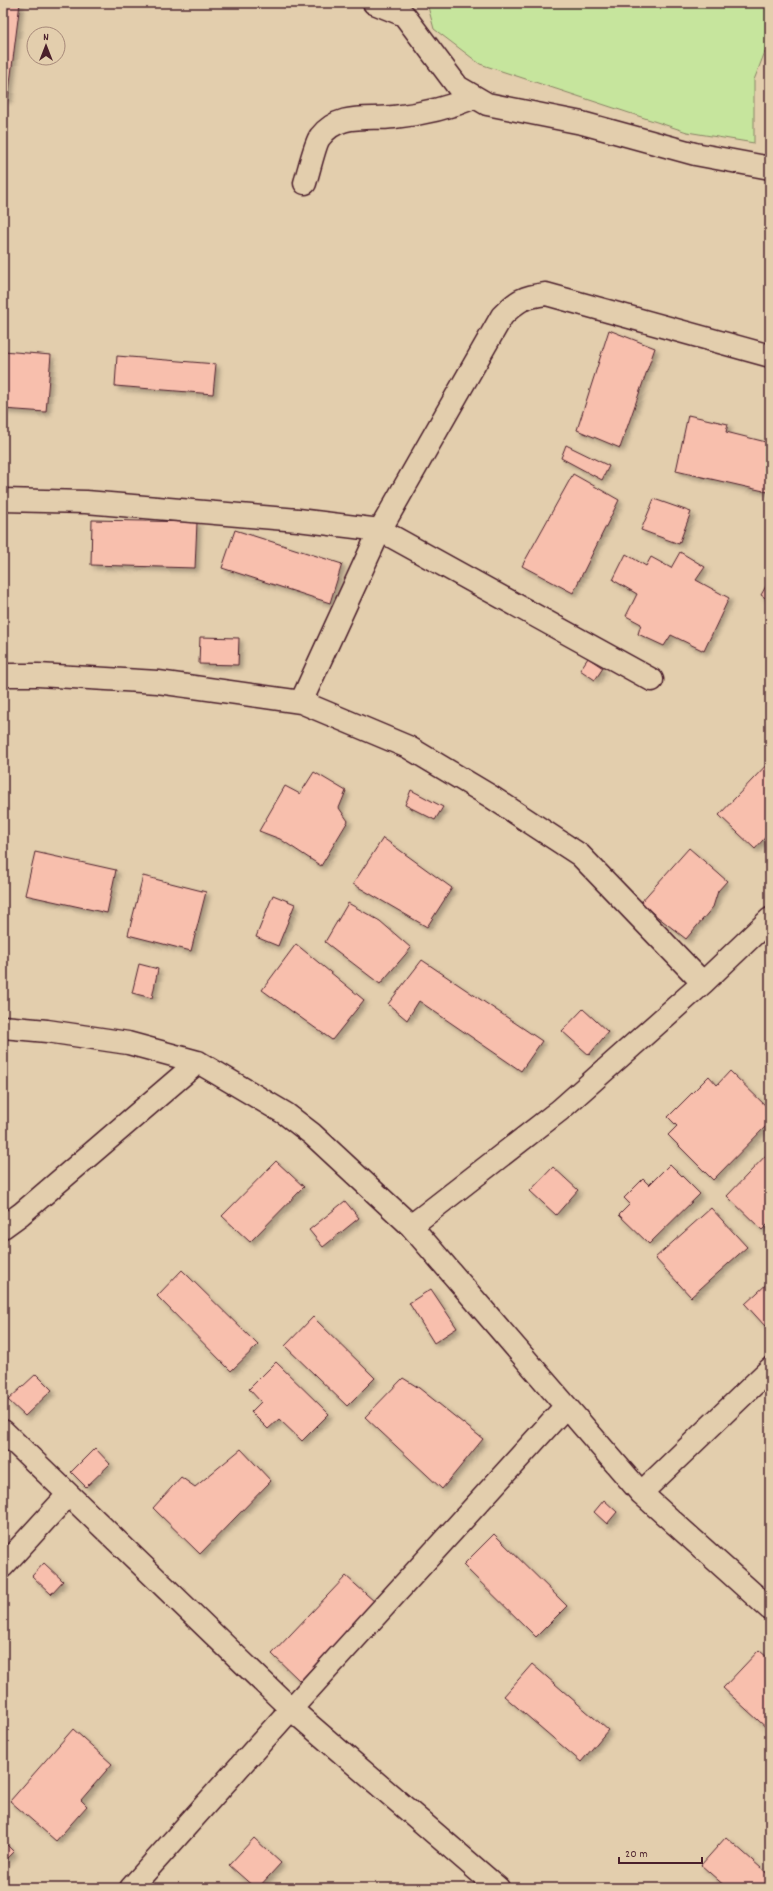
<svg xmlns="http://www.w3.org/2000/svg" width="773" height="1891" viewBox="0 0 773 1891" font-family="Dekko,sans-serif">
  <defs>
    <filter id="shadow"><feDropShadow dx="3.5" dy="3.5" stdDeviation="2" flood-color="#0004"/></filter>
  </defs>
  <rect width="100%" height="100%" fill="#e3cead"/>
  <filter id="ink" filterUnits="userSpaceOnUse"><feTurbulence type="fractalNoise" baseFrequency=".025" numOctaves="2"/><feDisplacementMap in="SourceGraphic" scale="8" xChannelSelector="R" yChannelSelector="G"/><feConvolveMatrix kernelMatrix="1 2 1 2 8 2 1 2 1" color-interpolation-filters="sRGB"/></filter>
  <g filter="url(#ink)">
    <!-- green -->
    <path fill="#c6e59d" stroke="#888264" d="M427,3H770V39L754,80V143L687,132L480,64L434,29Z"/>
    <!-- building -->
    <path fill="#f8bfad" stroke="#4a1f2b" filter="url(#shadow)" d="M3,3H20L8,99H3Z
      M609,330L655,348L620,448L577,430Z
      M3,351L51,355L46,412L3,409Z
      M117,356L216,364L213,394L115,386Z
      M688,415L728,424L726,432L770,443V484L768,492L676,471Z
      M566,445L609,466L602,480L561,458Z
      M573,474L619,500L573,593L522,566Z
      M654,499L691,512L679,544L641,530Z
      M92,520L197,522L195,568L91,565Z
      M235,530L342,564L330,603L222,568Z
      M680,552L705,567L696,580L729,598L704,651L671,635L664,646L638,634L641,624L626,616L637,594L613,580L626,554L646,566L651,557L671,568Z
      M770,579V601L761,595Z
      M200,637L239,638L238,665L199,664Z
      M588,658L603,668L595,680L580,670Z
      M770,761V832L755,849L719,815Z
      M314,772L346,791L339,808L348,821L321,866L280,839L259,831L285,786L300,794Z
      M411,790L443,807L435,820L405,805Z
      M383,838L452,888L427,927L353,884Z
      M689,848L727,881L718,891L713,907L686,939L640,903Z
      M35,852L116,870L107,913L25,895Z
      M143,876L206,892L191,951L128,935Z
      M273,895L295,904L278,946L256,937Z
      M348,903L380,921L411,948L380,984L325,942Z
      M296,944L364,1000L332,1040L262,990Z
      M422,960L542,1041L521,1071L419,1001L407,1020L388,1004Z
      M139,964L158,969L152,998L132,993Z
      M583,1009L608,1032L589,1055L562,1031Z
      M730,1071L770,1110V1122L713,1180L668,1135L677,1126L668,1117L709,1076L717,1085Z
      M770,1151V1222L762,1230L727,1196Z
      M276,1161L304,1187L250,1242L222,1216Z
      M670,1164L700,1194L649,1244L619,1215L630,1204L624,1198L643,1179L649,1185Z
      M553,1167L578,1190L556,1215L530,1191Z
      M345,1201L359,1218L323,1247L309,1230Z
      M711,1208L747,1247L691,1297L655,1258Z
      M182,1270L258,1345L231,1371L157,1296Z
      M770,1281V1322L765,1326L745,1304Z
      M431,1289L457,1328L434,1343L409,1303Z
      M313,1317L375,1378L347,1406L285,1346Z
      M276,1362L329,1414L302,1441L279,1419L268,1429L251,1412L261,1402L249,1389Z
      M36,1374L52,1390L25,1416L8,1400Z
      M403,1378L419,1388L483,1439L442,1489L365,1417Z
      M95,1448L110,1464L86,1487L71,1472Z
      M241,1449L271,1481L200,1554L153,1508L181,1477L195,1487Z
      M604,1500L617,1512L607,1524L594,1512Z
      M494,1534L567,1606L536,1637L463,1565Z
      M44,1563L63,1581L51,1594L32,1576Z
      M346,1576L375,1602L300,1681L272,1654Z
      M759,1650L770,1660V1731L723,1688Z
      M532,1664L608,1730L581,1762L504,1696Z
      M73,1729L112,1764L81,1800L87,1806L56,1841L10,1801Z
      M726,1837L770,1876V1888H727L701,1865Z
      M254,1838L281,1863L258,1888H255L229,1865Z
      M3,1841L14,1852L3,1863Z"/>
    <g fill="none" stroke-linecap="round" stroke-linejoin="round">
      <defs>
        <path id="street" d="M374,3L404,15L458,87L487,104L582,123L695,154L770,168
          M305,183C308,174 315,143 320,137C339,112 367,120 394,117C422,114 449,108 475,97
          M3,500L86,502L298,520L380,530L652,680
          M3,675H38L158,682L301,702L408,747L490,796L580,855L703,983
          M301,702L380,530L502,316C518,300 523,297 546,294L770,356
          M3,1027L47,1031L128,1043L198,1062L286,1114L312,1134L411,1226L641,1493L770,1609
          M411,1226L560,1110L703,983L770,919
          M3,1227L21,1214L198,1062
          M3,1431L291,1709L498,1888
          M641,1493L770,1369
          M3,1566L68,1495
          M131,1888L291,1709L566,1406"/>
      </defs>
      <!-- street casing -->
      <use href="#street" stroke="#4a1f2b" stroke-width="25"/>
      <!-- street -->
      <use href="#street" stroke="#e3cead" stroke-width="22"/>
    </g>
  </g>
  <!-- margin -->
  <rect width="773" height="1891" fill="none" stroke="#e3cead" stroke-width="16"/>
  <rect x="8" y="8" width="757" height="1875" fill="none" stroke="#4a1f2b" stroke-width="1.5" filter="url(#ink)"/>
  <!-- north arrow -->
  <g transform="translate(46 46)"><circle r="19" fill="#e3cead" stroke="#a68879"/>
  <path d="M0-3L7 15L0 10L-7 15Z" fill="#4a1f2b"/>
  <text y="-6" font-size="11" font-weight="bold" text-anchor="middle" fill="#4a1f2b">N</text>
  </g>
  <!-- scale -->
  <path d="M619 1857v6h83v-6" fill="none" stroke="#4a1f2b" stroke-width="2"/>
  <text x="625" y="1857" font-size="12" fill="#4a1f2b" stroke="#e3cead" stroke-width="3" paint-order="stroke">20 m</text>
</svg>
